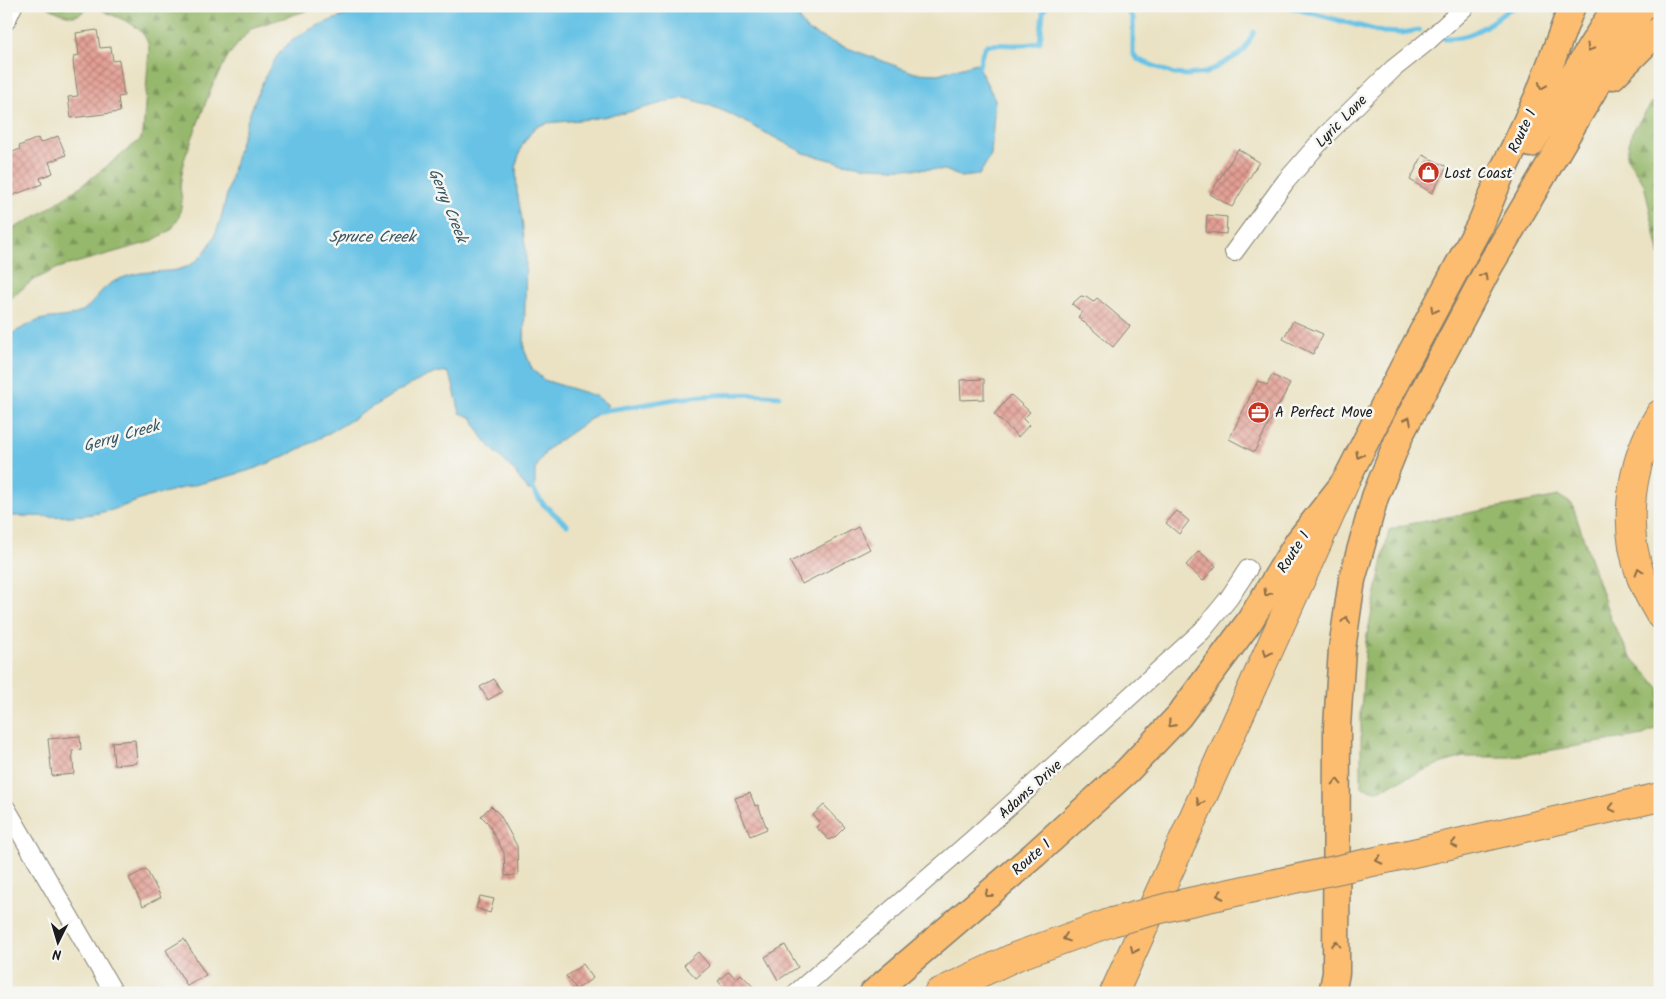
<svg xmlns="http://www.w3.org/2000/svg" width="1666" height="999" viewBox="0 0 1666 999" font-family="Kalam,sans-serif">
  <defs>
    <pattern id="forest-firs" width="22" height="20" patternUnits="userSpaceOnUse" patternTransform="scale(1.25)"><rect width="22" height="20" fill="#96b86c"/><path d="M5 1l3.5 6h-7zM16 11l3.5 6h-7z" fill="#7a9558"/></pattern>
    <pattern id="building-cross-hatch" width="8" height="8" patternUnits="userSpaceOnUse" patternTransform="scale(1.25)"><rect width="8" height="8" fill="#e39e93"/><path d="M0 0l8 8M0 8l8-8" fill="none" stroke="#b78077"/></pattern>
  </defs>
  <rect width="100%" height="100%" fill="#f6f6f2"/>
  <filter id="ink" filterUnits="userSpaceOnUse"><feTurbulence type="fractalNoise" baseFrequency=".02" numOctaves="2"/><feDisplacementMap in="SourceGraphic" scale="10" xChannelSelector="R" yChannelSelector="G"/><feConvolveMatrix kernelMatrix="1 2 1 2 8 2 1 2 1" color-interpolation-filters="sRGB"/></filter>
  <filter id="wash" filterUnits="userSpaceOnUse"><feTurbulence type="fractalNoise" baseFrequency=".0096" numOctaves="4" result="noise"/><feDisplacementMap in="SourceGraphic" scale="20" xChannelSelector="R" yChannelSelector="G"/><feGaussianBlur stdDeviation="1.12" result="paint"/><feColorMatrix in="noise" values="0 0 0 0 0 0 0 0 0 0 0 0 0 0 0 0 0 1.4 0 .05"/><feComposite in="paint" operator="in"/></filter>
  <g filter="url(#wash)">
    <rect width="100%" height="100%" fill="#eae2c3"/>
    <!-- forest -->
    <path fill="url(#forest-firs)" stroke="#596a44" d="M46,6H327L306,11L251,28L228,56L212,86L184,160L180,187L182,201L179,218L171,230L150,242L58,268L32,281L6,302V232C54,210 98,173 140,140L143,133L149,49C147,28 125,20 107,13C104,11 100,8 97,7C87,5 81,17 72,16C63,15 53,10 46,6Z
      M1660,91V256L1644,184L1626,157L1632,132Z
      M1559,496L1572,504L1611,620L1629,654L1660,689V727L1643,735L1511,757H1464L1439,764L1376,791L1361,787V712L1366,640L1389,530L1404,525Z"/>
    <!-- water -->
    <path fill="#68c2e5" stroke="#426f80" d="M375,6H796L801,22L808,31L834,43L915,73L938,74L976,63L995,99L991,155L979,175L961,177L945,170L869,167L843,163L804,153L728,113L706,104L686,98L674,100L625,113L590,119L547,123L535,127L522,145L516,165L517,192L522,219L526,254L524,349L532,369L544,380L596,396L608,405L602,411L549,448L542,457L535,470V486L532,490H528C523,484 519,477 514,471C499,454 480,441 473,418L460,413L452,381L447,372C430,367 355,419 336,429C308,445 279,461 247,471C218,480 188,486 159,494C143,498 128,505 112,510C79,519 41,516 6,516V337C17,331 28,324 40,320C55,316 70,319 84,310C91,305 94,300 99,294C109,282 120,278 135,274C163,268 183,278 204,253C220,233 224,205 230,182C239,145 260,68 288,44C312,23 346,16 375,6Z"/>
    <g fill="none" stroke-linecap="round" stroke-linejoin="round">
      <!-- stream -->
      <path stroke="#68c2e5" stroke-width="5" d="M1125,6L1133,18V54L1137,59L1174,74L1187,75L1206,73L1238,55L1244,50L1254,32
        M1286,6L1382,32L1402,33L1419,30
        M1444,38C1474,39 1486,25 1510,9L1516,6
        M978,68C982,59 980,53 987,45C1005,43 1023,48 1040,42L1043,13L1046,6
        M596,412C615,408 634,407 653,403C694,395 737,392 779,396
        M529,484L543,504L567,525"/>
    </g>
    <g id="blocks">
      <!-- building -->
      <path fill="url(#building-cross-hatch)" d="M97,30L100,48L111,47L113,61L119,60L124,96L118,97L120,112L71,118L68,97L78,96L73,62L74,56L79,55L76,33Z
        M58,136L66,155L49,162L53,173L40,178L42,184L6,198V155L20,149L19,146L38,138L40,143Z
        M1238,149L1259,162L1232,207L1210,194Z
        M1423,155L1447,167L1432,193L1410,180Z
        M1207,215L1227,217L1226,234L1206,232Z
        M1081,296L1086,297L1093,302L1097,298L1130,326L1113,347L1078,317L1082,312L1072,304Z
        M1293,321L1323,334L1313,354L1283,339Z
        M1272,375L1290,384L1254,452L1229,439L1258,381L1267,385Z
        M984,379V399L961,400L960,380Z
        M1011,395L1030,412L1023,419L1029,425L1018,437L994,414Z
        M1177,511L1189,521L1179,534L1166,523Z
        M858,527L870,549L802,584L790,562Z
        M1199,551L1216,566L1203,581L1186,565Z
        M494,679L502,692L488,700L480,687Z
        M80,736L81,750L72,751L74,774L52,776L48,739Z
        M135,740L137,763L114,765L112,742Z
        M750,793L755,806L758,805L767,829L750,836L735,798Z
        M824,805L845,827L833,839L832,838L829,840L816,827L820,823L813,815Z
        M491,806L500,815L517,846L518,875L505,876L504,853L488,823L481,816Z
        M146,869L161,897L143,906L129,878Z
        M480,896L494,899L490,913L476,908Z
        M184,939L206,975L187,986L166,950Z
        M785,945L798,967L778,980L765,957Z
        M698,952L710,966L696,978L684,965Z
        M583,964L593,978L576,990L566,976Z
        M729,971L736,979L741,974L759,993H720L725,989L718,981Z"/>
    </g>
  </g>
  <g filter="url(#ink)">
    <use href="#blocks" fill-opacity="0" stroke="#837f70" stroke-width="1"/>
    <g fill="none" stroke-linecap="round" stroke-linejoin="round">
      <defs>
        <path id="minor" d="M6,21L13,6
          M1234,252L1286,181L1326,135L1393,69L1428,41L1466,6
          M6,808L114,993
          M796,993L973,839L1202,631L1229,598L1248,569"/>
        <path id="primary" d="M1613,76L1660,29
          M1531,144L1616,6
          M873,993L1034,855L1127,771L1179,716L1249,622L1298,542L1345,482L1403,368L1482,221L1502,172L1515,146L1539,94L1572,6
          M1332,993L1336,973L1337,727L1342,649L1352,580L1375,497L1401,433L1489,267L1643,6"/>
        <path id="motorway" d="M1660,414C1630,462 1622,524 1641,577C1646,590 1653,603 1660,615
          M1427,850L1660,797
          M938,993L1017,956L1112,922
          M1114,993L1345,482"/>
      </defs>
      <!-- minor casing -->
      <use href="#minor" stroke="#837f70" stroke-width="20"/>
      <!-- primary casing -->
      <use href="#primary" stroke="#837f70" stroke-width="29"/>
      <!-- motorway casing -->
      <use href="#motorway" stroke="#837f70" stroke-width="30"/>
      <!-- minor -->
      <use href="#minor" stroke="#fff" stroke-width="18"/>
      <!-- primary -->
      <use href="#primary" stroke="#fcbd6f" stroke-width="26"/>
      <!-- motorway -->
      <use href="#motorway" stroke="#fcbd6f" stroke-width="28"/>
      <defs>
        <path id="motorway-bridge" d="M1112,922L1176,905L1427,850"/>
      </defs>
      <!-- motorway-bridge casing -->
      <use href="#motorway-bridge" stroke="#837f70" stroke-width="30" stroke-linecap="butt"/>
      <!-- motorway-bridge -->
      <use href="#motorway-bridge" stroke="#fcbd6f" stroke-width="28"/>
    </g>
    <!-- one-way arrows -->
    <defs><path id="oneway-chevron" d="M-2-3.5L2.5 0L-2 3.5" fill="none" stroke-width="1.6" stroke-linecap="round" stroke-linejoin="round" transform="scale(1.25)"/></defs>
    <g stroke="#8c6c46">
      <use href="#oneway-chevron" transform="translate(1590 48) rotate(121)"/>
      <use href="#oneway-chevron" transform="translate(1542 86) rotate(112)"/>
      <use href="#oneway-chevron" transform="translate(1484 276) rotate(-61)"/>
      <use href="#oneway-chevron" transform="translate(1434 310) rotate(119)"/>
      <use href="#oneway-chevron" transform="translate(1408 420) rotate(-62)"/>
      <use href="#oneway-chevron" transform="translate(1359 455) rotate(117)"/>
      <use href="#oneway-chevron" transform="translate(1639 571) rotate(-107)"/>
      <use href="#oneway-chevron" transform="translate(1267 593) rotate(121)"/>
      <use href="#oneway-chevron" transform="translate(1346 620) rotate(-82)"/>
      <use href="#oneway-chevron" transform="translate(1267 653) rotate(114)"/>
      <use href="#oneway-chevron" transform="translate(1171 724) rotate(133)"/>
      <use href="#oneway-chevron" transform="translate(1337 782) rotate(-90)"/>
      <use href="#oneway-chevron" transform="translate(1200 802) rotate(114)"/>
      <use href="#oneway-chevron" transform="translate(1612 808) rotate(167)"/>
      <use href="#oneway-chevron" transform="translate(1454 844) rotate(167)"/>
      <use href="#oneway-chevron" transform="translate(1379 860) rotate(168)"/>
      <use href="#oneway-chevron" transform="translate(988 894) rotate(139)"/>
      <use href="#oneway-chevron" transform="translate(1220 895) rotate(168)"/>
      <use href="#oneway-chevron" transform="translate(1066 938) rotate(161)"/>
      <use href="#oneway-chevron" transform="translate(1336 944) rotate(-90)"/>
      <use href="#oneway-chevron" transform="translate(1134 950) rotate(114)"/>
    </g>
  </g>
  <!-- icons -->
  <defs>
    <symbol id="shop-disc" viewBox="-11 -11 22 22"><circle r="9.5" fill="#c8321e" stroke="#f6f6f2"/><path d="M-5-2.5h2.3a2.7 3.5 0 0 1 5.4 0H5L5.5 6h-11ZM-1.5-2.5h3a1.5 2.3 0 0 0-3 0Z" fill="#fff"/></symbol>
    <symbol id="office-disc" viewBox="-11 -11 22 22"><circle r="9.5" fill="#c8321e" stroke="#f6f6f2"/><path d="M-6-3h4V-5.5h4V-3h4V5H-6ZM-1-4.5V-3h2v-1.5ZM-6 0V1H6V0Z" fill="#fff"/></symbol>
  </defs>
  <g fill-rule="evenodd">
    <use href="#shop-disc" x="1416" y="160" width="25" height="25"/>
    <use href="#office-disc" x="1246" y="400" width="25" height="25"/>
  </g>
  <g text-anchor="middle" stroke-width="5" stroke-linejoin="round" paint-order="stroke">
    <!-- street labels -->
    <g font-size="15" fill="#1c1c1c" stroke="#f6f6f2">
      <text transform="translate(1341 121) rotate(-46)" y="5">Lyric Lane</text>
      <text transform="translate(1522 131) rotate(-65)" y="5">Route 1</text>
      <text transform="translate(1293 552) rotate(-57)" y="5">Route 1</text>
      <text transform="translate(1030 789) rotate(-42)" y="5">Adams Drive</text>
      <text transform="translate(1031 857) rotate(-41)" y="5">Route 1</text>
    </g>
    <!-- poi labels -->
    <g font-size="15" fill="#1c1c1c" stroke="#f6f6f2" text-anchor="start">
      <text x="1444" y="178">Lost Coast</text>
      <text x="1275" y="417">A Perfect Move</text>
    </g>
    <!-- water labels -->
    <g font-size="16" font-style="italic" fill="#375662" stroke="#f6f6f2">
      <text transform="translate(449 205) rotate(68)" y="6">Gerry Creek</text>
      <text x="372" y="242">Spruce Creek</text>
      <text transform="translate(121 435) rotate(-16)" y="6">Gerry Creek</text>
    </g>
  </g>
  <!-- margin -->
  <rect width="1666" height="999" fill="none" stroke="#f6f6f2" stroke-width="25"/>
  <!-- north arrow -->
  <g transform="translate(58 942) rotate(185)" stroke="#f6f6f2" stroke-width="4" paint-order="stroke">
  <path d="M0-4L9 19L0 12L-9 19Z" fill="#1c1c1c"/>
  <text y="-8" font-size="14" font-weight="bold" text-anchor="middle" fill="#1c1c1c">N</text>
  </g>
</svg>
